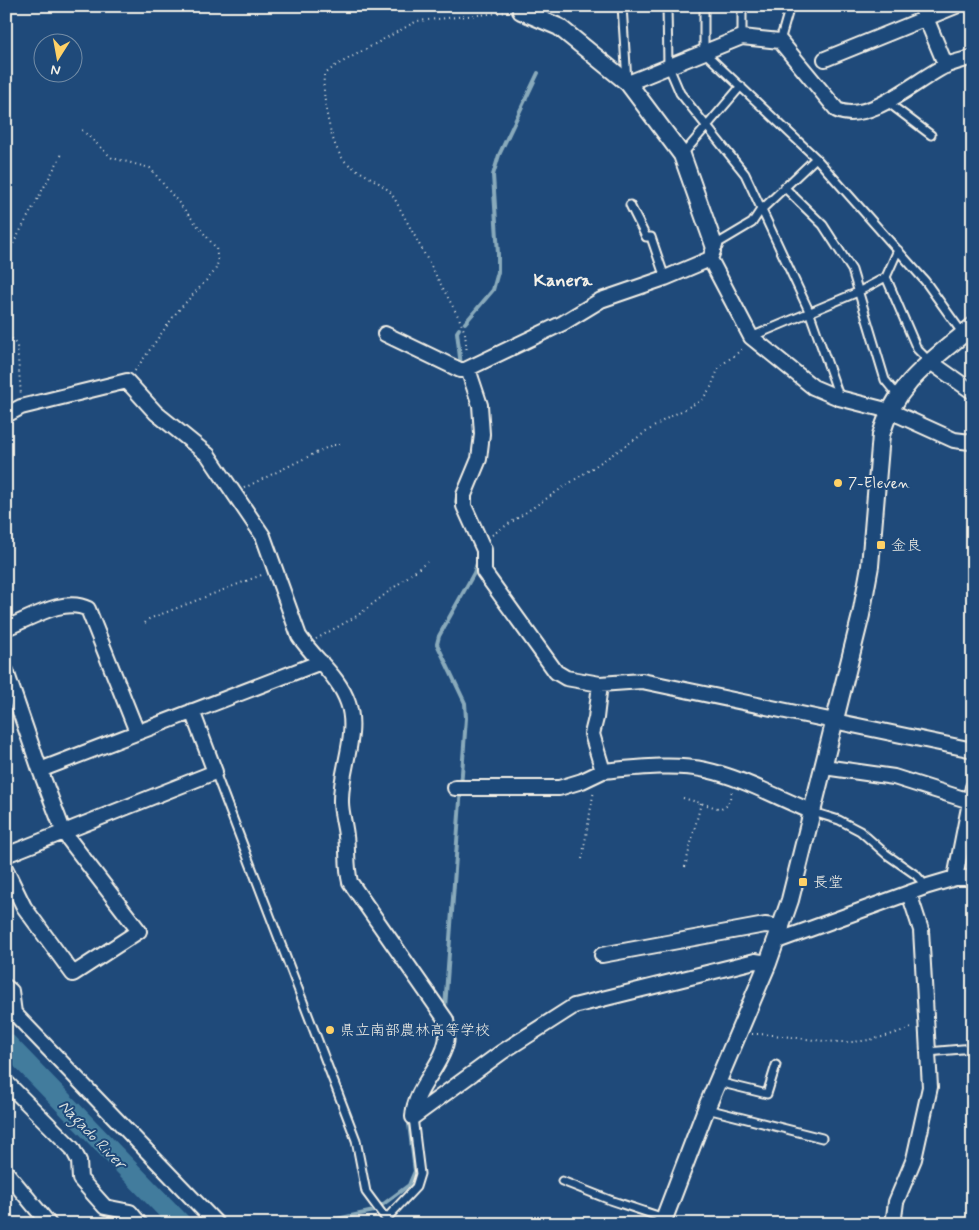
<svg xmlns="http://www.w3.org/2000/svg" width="979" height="1230" viewBox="0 0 979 1230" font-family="Mynerve,'Klee One',sans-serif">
  <rect width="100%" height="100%" fill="#1f4a7a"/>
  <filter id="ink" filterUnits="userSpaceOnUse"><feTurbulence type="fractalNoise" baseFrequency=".02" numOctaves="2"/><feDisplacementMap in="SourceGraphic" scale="10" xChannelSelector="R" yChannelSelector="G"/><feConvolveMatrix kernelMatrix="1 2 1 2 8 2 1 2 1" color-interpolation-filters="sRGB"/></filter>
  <g filter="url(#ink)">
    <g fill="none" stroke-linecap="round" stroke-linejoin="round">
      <!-- stream -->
      <path stroke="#89aabb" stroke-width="4" d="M465,323L493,290L498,272V254L493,175L499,155L538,73
        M459,329L457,332L461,366
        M458,492L456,502L458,507
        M445,1008L466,718L465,703L437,644L439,636L474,573L478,560
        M314,1224L374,1211L409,1185L415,1171L407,1108L415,1090"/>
      <!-- river -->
      <path stroke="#427b9d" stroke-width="21" d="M6,1043L181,1224"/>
      <defs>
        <path id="service" d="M622,6L627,81
          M667,6L668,65L680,93L745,174L809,311L839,396
          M704,6V52L816,158L925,281L963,334
          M742,37V6
          M780,41L790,6
          M886,101L931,135
          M683,154L741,86
          M784,187L823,225L852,270L885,380L898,396
          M630,205L646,237H651L665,278
          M715,245L752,223L760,211L816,158
          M886,277L917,349L929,361
          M751,337L858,292L886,277L898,250
          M215,772L356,1140L366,1192L386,1219
          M813,812L839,820L860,831L886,854L916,875L926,886
          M928,1052L973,1048
          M718,1082L767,1094L776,1065
          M707,1109L822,1138
          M562,1181L610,1200L664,1218
          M390,1224L386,1219L416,1187L420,1174L413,1117"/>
        <path id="minor" d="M921,6L946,66
          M825,59L956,6
          M628,83L742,37L780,41L837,110C869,125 918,78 947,65C955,62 964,60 973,57
          M713,251L710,259L751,337L813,387L839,398L890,411L954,440L970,442L973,439
          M385,334L460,370H465L563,323L601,300L665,278L710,259
          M929,361L973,392
          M468,369L480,405L482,434L479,459L464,495V506L484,550V572L556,672L566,678L600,684L596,718L592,734L603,771C634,768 675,763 706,770C743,778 778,798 813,812
          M6,415L21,407L127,381L156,413L208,455L263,536L299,636C314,659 339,676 348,703C359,734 340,770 341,802C341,813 345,825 346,836C348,852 346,866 350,882L446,1020C455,1060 415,1080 413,1117
          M6,628C30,619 64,596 88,609L137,732
          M6,671L40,770
          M600,684L642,681L973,750
          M824,767L894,777L973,802
          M455,788H559L582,781L603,771
          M6,855L215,772L192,711
          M6,870L24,907L73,974L139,931L64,833L40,770L321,662
          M955,878L973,787
          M777,941L928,886L955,878H973
          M602,955L765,925L782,927
          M6,987L11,991L14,1013L217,1224
          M6,1082L72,1148L79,1161L80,1179L105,1207L130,1212L140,1224
          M413,1117L502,1052L574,1006L755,961L768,963
          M6,1172L49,1224
          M897,1224L894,1217L896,1202L914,1159L930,1087L921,930L909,893"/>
        <path id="tertiary" d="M521,11L559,27L628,83L682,155L714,245
          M662,1224L706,1109L768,963L790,900L861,615L870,566L881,435C896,382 933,360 973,326"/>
      </defs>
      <!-- service casing -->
      <use href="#service" stroke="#f4f1e8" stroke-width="11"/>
      <!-- minor casing -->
      <use href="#minor" stroke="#f4f1e8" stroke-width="18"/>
      <!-- tertiary casing -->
      <use href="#tertiary" stroke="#f4f1e8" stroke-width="20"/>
      <!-- path -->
      <path stroke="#f4f1e8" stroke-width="2" stroke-dasharray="1 4" stroke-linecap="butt" d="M6,13L12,6
        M82,130L112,158L150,168L216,248L218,262L215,271L176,313L134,372
        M6,257L62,154
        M6,330L17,346L21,395
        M467,354L465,333L459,318L392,194C379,180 362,175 347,163C330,150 322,95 324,75L335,66L417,21L508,12
        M6,396L8,401
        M244,488L332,445H342
        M492,535L664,420L702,400L711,387L719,367L745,347
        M145,623L149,619L264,574
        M316,639L357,616L427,562
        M683,798L721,809L728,805L732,791
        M582,859L594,790
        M685,867L701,803
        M752,1034C785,1034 818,1043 851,1042C873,1041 894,1034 914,1027"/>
      <!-- service -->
      <use href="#service" stroke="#1f4a7a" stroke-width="7"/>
      <!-- minor -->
      <use href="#minor" stroke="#1f4a7a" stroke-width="14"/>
      <!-- tertiary -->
      <use href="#tertiary" stroke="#1f4a7a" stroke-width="16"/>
    </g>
  </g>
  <!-- markers -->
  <g fill="#ffd166" stroke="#1f4a7a" stroke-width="2">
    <circle cx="838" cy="483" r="5"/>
    <rect x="876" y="540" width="10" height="10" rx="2.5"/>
    <rect x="798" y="877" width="10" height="10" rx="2.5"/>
    <circle cx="330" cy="1030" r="5"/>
  </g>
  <g text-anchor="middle" stroke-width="4" stroke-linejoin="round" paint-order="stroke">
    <!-- poi labels -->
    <g font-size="15" fill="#f4f1e8" stroke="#1f4a7a" text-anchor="start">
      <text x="848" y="488">7-Eleven</text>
      <text x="891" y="550">金良</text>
      <text x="813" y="887">長堂</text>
      <text x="340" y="1035">県立南部農林高等学校</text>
    </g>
    <!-- water labels -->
    <g font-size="16" font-style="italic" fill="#d9dfdd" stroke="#1f4a7a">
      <text transform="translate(93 1134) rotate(46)" y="6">Nagado River</text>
    </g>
    <!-- quarter labels -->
    <g font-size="18" font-weight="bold" fill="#f4f1e8" stroke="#1f4a7a">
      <text x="563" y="286">Kanera</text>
    </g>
  </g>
  <!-- margin -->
  <rect width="979" height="1230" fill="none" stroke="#1f4a7a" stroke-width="25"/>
  <rect x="12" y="12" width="954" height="1205" fill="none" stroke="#f4f1e8" stroke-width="2" filter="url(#ink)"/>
  <!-- north arrow -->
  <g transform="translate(58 58) rotate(191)"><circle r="24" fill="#1f4a7a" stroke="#748da6"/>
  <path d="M0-4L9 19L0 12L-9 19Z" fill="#ffd166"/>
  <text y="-8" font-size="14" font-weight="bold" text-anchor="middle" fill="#f4f1e8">N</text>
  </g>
</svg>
